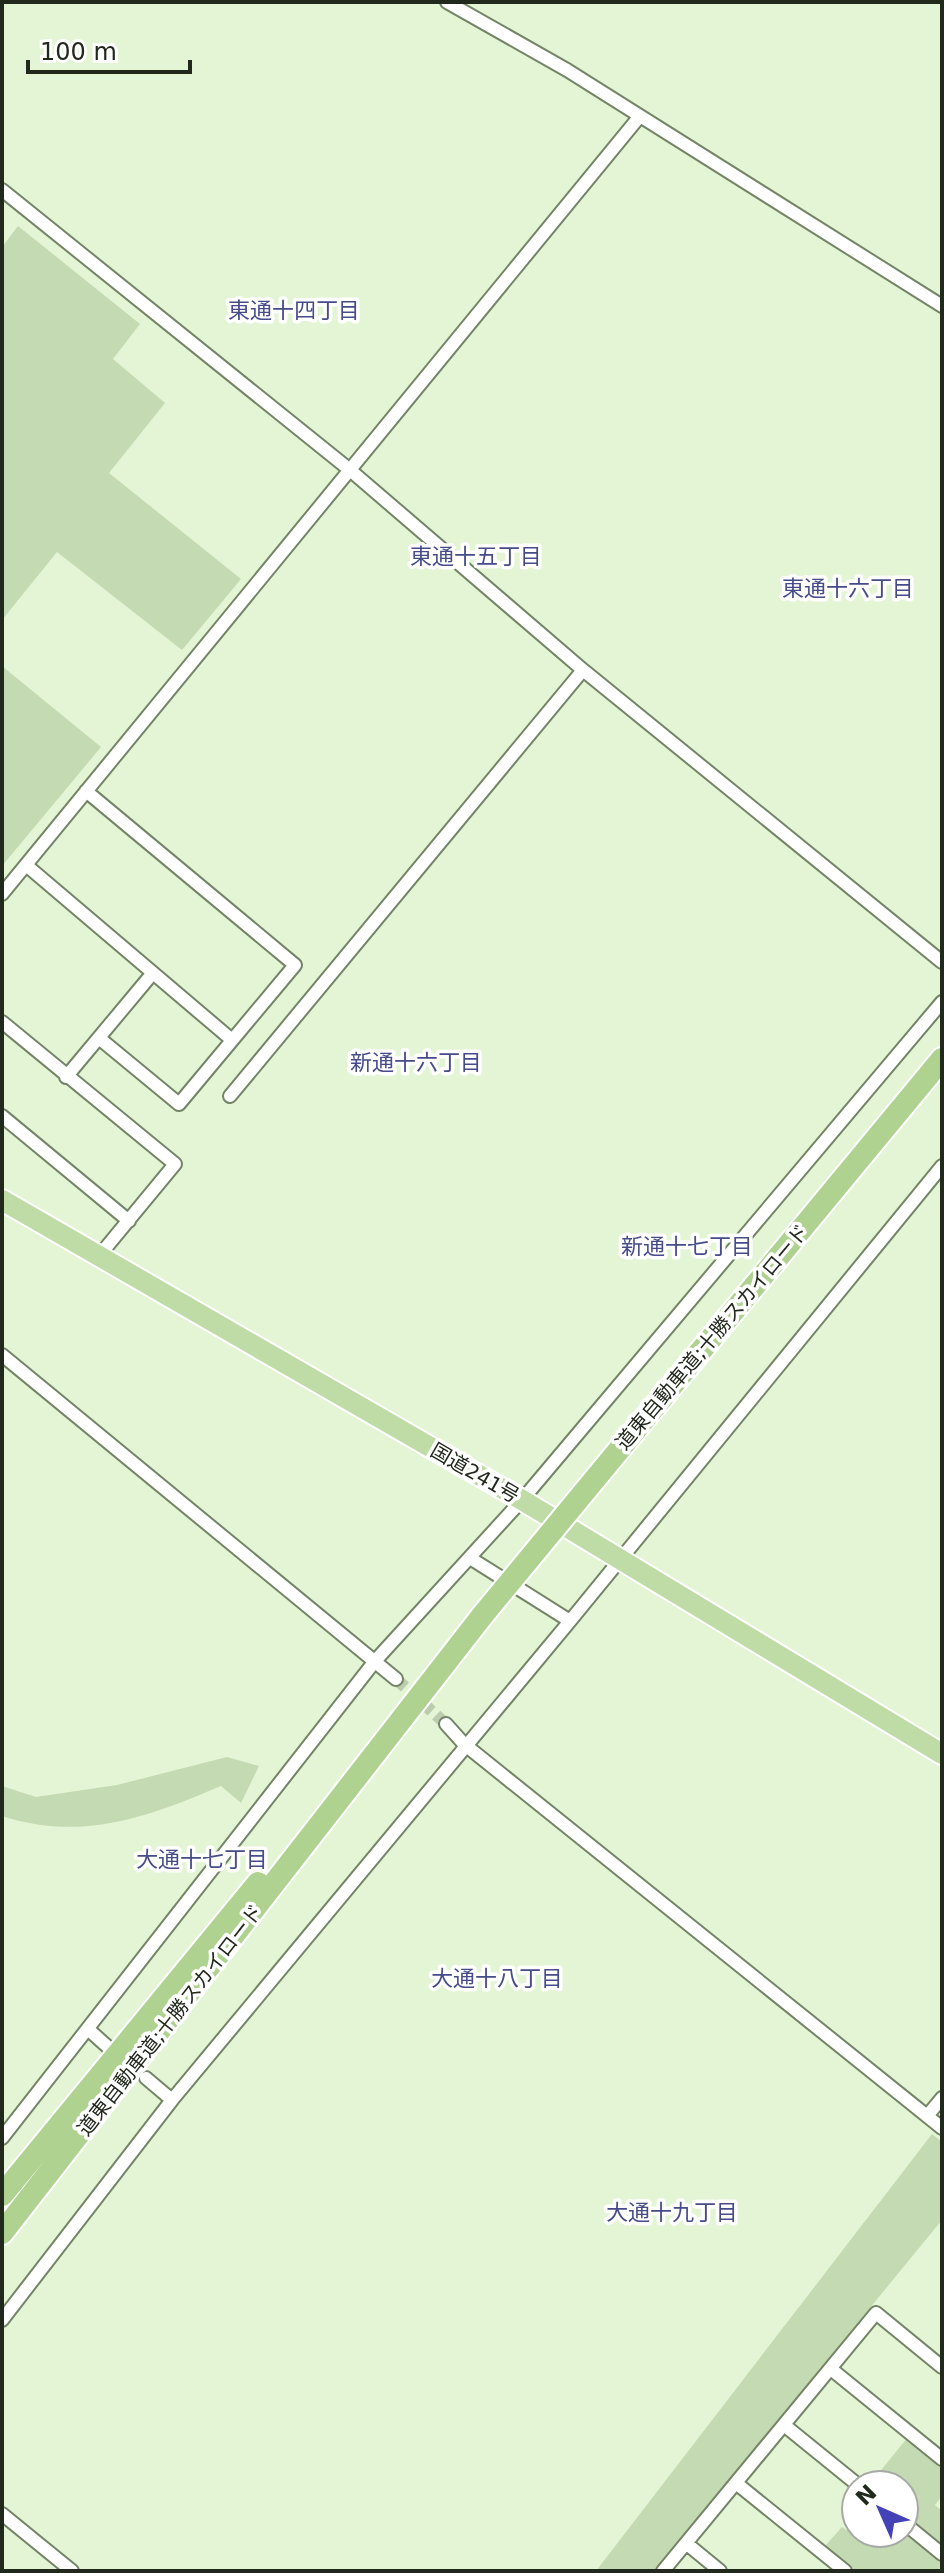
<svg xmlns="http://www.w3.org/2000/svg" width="944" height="2573" viewBox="0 0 944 2573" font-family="'DejaVu Sans','Noto Sans JP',sans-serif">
  <rect width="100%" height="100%" fill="#e3f5d4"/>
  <!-- green -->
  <path fill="#c4dab2" d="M18,226L140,324L113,359L165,403L109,473L241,579L182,650L57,552L2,620V247Z
    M2,666L101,747L2,866Z
    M227,1757L259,1766L241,1803L221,1786C148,1817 82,1842 2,1816V1786L36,1797L117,1785Z
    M932,2134L942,2142V2220L654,2571H596Z
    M908,2437L942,2465V2496L935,2505L942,2511V2546L904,2516V2485H869Z
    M842,2527L870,2547L882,2533H904V2529L942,2558L939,2571H855L825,2546Z"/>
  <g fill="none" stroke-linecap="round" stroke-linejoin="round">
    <!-- minor-tunnel -->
    <path stroke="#bcccaf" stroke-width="12" stroke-dasharray="12 6" stroke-linecap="butt" d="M396,1679L446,1724"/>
    <defs>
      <path id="minor" d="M447,2L567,70L942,306
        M2,190L350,470L583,670L942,962
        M86,791L295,965L179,1104L99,1038
        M26,865L232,1040
        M2,894L640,116
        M2,1022L175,1164L99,1256
        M66,1077L152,974
        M230,1096L583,670
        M2,1116L129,1221
        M2,1355L396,1679
        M470,1558L570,1621
        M446,1724L464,1744L942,2128
        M89,2030L109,2048
        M146,2078L172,2100
        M927,2116L942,2098
        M2,2138L375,1661L522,1500L942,1002
        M2,2320L172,2100L570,1621L942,1166
        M831,2369L942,2459
        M784,2425L858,2485
        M736,2483L845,2571
        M2,2514L72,2571
        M904,2523L942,2554
        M686,2543L720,2571
        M663,2571L876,2313L942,2367"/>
      <path id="trunk" d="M2,1200L522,1500L942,1754"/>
      <path id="motorway" d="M576,1502L942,1059
        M2,2195L258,1883
        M2,2233L482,1616"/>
    </defs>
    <!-- minor casing -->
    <use href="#minor" stroke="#748567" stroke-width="16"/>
    <!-- trunk casing -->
    <use href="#trunk" stroke="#fff" stroke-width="24"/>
    <!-- motorway casing -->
    <use href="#motorway" stroke="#fff" stroke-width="26"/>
    <!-- minor -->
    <use href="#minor" stroke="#fff" stroke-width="12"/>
    <!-- trunk -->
    <use href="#trunk" stroke="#bfdba6" stroke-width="20"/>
    <!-- motorway -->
    <use href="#motorway" stroke="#afd290" stroke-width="22"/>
    <defs>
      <path id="motorway-bridge" d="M482,1616L576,1502"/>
    </defs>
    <!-- motorway-bridge casing -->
    <use href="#motorway-bridge" stroke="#fff" stroke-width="26" stroke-linecap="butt"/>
    <!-- motorway-bridge -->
    <use href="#motorway-bridge" stroke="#afd290" stroke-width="22"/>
  </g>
  <g text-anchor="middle" stroke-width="7" stroke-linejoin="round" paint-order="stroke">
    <!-- street labels -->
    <g font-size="20" fill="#21281c" stroke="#fff">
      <text transform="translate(712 1337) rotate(-50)" y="7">道東自動車道;十勝スカイロード</text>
      <text transform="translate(475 1473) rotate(30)" y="7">国道241号</text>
      <text transform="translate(170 2020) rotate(-52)" y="7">道東自動車道;十勝スカイロード</text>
    </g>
    <!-- neighbourhood labels -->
    <g font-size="22" fill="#464c89" stroke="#fff">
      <text x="294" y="318">東通十四丁目</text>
      <text x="476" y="564">東通十五丁目</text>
      <text x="848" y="596">東通十六丁目</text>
      <text x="416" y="1070">新通十六丁目</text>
      <text x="687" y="1254">新通十七丁目</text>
      <text x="202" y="1867">大通十七丁目</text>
      <text x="497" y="1986">大通十八丁目</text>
      <text x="672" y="2220">大通十九丁目</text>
    </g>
  </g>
  <!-- border -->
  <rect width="944" height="2573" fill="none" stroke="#21281c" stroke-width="8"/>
  <!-- north arrow -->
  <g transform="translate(880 2509) rotate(315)"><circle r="38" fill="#ffffff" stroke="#a6a9a4" stroke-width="2"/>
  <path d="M0-6L14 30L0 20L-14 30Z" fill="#4442b7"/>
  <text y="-12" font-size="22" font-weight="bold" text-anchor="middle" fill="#21281c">N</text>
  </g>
  <!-- scale -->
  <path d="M28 60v12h162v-12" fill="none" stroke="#21281c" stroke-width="4"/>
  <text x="40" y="60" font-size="24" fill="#21281c" stroke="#ffffff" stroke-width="6" paint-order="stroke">100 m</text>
</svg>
